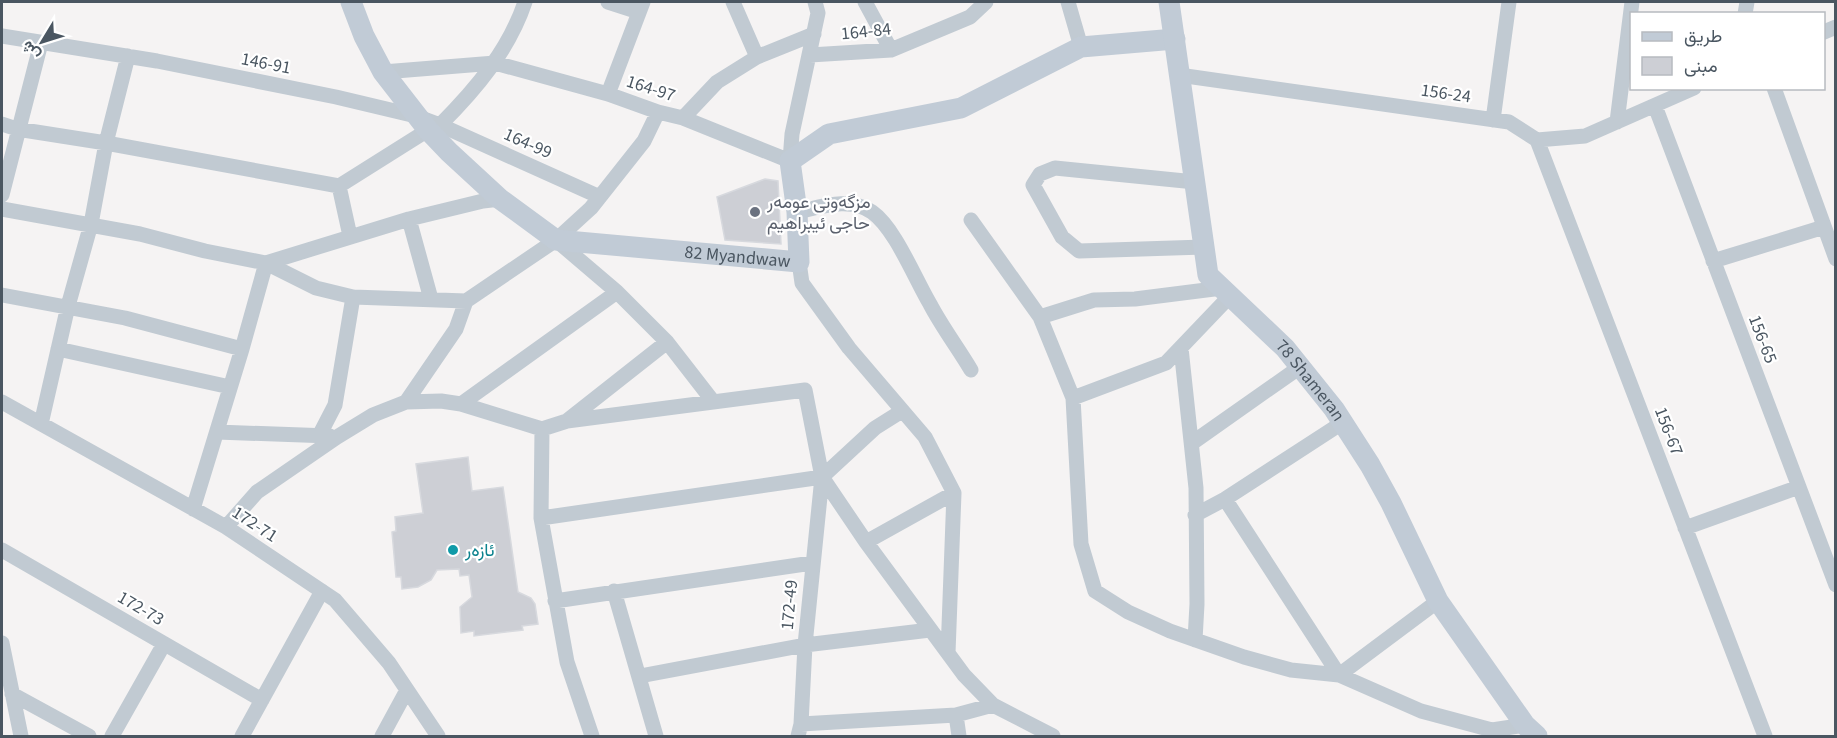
<svg xmlns="http://www.w3.org/2000/svg" width="1837" height="738" viewBox="0 0 1837 738" font-family="'Source Sans 3',Vazirmatn,sans-serif">
  <rect width="100%" height="100%" fill="#f5f3f3"/>
  <!-- building -->
  <path fill="#cdcfd5" stroke="#d7d9de" stroke-width="1.5" d="M765,179L778,181L781,244L725,240L717,197Z
    M468,457L472,491L503,487L518,592L531,598L535,604L538,624L522,626L523,630L474,636V631L461,633L460,607L472,597L469,575L460,576L459,569L437,570L431,580L418,587L402,589L401,577H396L392,532L396,531L395,517L423,513L416,464Z"/>
  <g fill="none" stroke-linecap="round" stroke-linejoin="round">
    <!-- street -->
    <path stroke="#c1cad2" stroke-width="15" d="M608,2L639,12
      M733,2L757,57
      M865,2L891,50
      M1068,2L1081,47
      M1745,14L1747,2
      M1824,32L1836,27
      M2,36L157,61L336,97L416,116L440,125L600,197
      M810,55L891,50L970,17L986,2
      M383,72L495,63L608,94L658,112L683,118L790,161L792,134L818,13L815,2
      M1179,75L1509,122L1537,140L1585,136L1694,88
      M1774,88L1836,259
      M608,94L643,2
      M1655,106L1836,585
      M683,118L717,82L757,57L814,34
      M1493,120L1509,2
      M1617,122L1632,2
      M2,124L17,129L106,143L339,186L428,130
      M440,125C476,89 509,50 525,2
      M1537,140L1765,736
      M1195,182L1055,168L1040,174L1033,185L1062,237L1079,251L1204,247
      M339,186L350,236
      M2,195L41,43
      M2,209L140,234L205,251L266,263L316,288L353,297L466,301
      M797,212C821,207 849,196 872,212C895,228 915,279 930,304C942,327 958,348 971,370
      M409,219L431,299
      M971,220L1040,317L1073,398
      M556,240L617,292L667,342L712,400
      M1713,261L1824,227
      M799,262L802,283L849,348L925,437L954,493L948,653
      M266,263L409,219L483,201L500,199
      M2,295L125,318L242,349
      M1230,296L1166,363L1073,398L1081,544L1095,591L1128,612L1170,631L1244,657L1291,670L1339,675L1421,711L1492,730L1525,725
      M1040,317L1094,300L1135,299L1222,288
      M1181,348L1196,488L1197,604L1195,640
      M58,349L230,387
      M2,402L226,527L335,600L389,663L438,736
      M406,402L456,329L466,301L556,240L591,208L644,141L658,112
      M461,404L617,292
      M568,420L667,342
      M41,424L68,306L91,224L106,143L128,56
      M542,429L541,518L567,662L592,736
      M217,432L330,436
      M320,434L335,405L353,297
      M1192,443L1300,367
      M1225,499L1339,675L1438,601
      M193,509L242,349L266,263
      M1195,515L1225,499L1342,423
      M541,518L822,477L875,428L902,411
      M226,527L257,492L337,437L373,415L406,402L441,401L461,404L542,429L567,421L805,390L822,477L866,542L964,675L993,705L1053,736
      M1685,528L1799,487
      M866,542L954,493
      M2,550L262,700
      M614,591L656,736
      M555,601L812,563
      M2,643L21,736
      M640,676L805,645L930,630
      M12,694L89,736
      M956,715L959,736
      M801,724L956,715L993,705
      M112,736L164,644
      M242,736L322,591
      M382,736L407,690
      M798,736L801,724L805,645L822,477"/>
    <!-- secondary -->
    <g stroke="#c1cbd6" stroke-width="21">
      <path id="s1" d="M351,2L364,36L383,72L428,130L449,152L500,199L556,240L799,262L797,212L790,161L829,134L961,108L1081,47L1175,39"/>
      <path id="s2" d="M1169,2L1208,275L1285,348L1334,409L1370,465L1391,503L1438,601L1525,725L1537,736"/>
    </g>
  </g>
  <!-- markers -->
  <circle fill="#6b7280" stroke="#fff" stroke-width="2" cx="755" cy="212" r="6"/>
  <circle fill="#0f9aa8" stroke="#fff" stroke-width="2" cx="453" cy="550" r="6"/>
  <g text-anchor="middle" stroke-width="4.5" stroke-linejoin="round" paint-order="stroke">
    <!-- street labels -->
    <g font-size="18" fill="#4a5661" stroke="#fff">
      <text transform="translate(866 31) rotate(-6)" y="6">164-84</text>
      <text transform="translate(266 63) rotate(11)" y="6">146-91</text>
      <text transform="translate(651 88) rotate(18)" y="6">164-97</text>
      <text transform="translate(1446 93) rotate(8)" y="6">156-24</text>
      <text transform="translate(528 143) rotate(24)" y="6">164-99</text>
      <text dy="6" stroke="none"><textPath href="#s1" startOffset="502">82 Myandwaw</textPath></text>
      <text transform="translate(1763 339) rotate(69)" y="6">156-65</text>
      <text dy="6" stroke="none"><textPath href="#s2" startOffset="423">78 Shameran</textPath></text>
      <text transform="translate(1669 431) rotate(69)" y="6">156-67</text>
      <text transform="translate(255 524) rotate(33)" y="6">172-71</text>
      <text transform="translate(789 605) rotate(-85)" y="6">172-49</text>
      <text transform="translate(141 608) rotate(30)" y="6">172-73</text>
    </g>
    <!-- worship labels -->
    <g font-size="18" fill="#5b616d" stroke="#fff" text-anchor="start">
      <text x="767" y="208">مزگەوتی عومەر<tspan x="767" dy="21">حاجی ئیبراهیم</tspan></text>
    </g>
    <!-- culture labels -->
    <g font-size="18" fill="#0d838f" stroke="#fff" text-anchor="start">
      <text x="465" y="556">ئازەر</text>
    </g>
  </g>
  <!-- border -->
  <rect width="1837" height="738" fill="none" stroke="#4a5661" stroke-width="6"/>
  <!-- legend -->
  <rect x="1630" y="12" width="195" height="78" fill="#ffffff" stroke="#b7bbc0" stroke-width="1.5"/>
  <rect x="1642" y="32" width="30" height="9" fill="#c1cbd6" stroke="#b7bbc0" stroke-width="1.5"/>
  <text x="1684" y="42" font-size="18" fill="#4a5661">طريق</text>
  <rect x="1642" y="57" width="30" height="18" fill="#cdcfd5" stroke="#b7bbc0" stroke-width="1.5"/>
  <text x="1684" y="72" font-size="18" fill="#4a5661">مبنى</text>
  <!-- north arrow -->
  <g transform="translate(42 42) rotate(232)" stroke="#ffffff" stroke-width="4.5" paint-order="stroke">
  <path d="M0-4.5L10 22L0 15L-10 22Z" fill="#4a5661"/>
  <text y="-9" font-size="16" font-weight="bold" text-anchor="middle" fill="#4a5661">ش</text>
  </g>
</svg>
